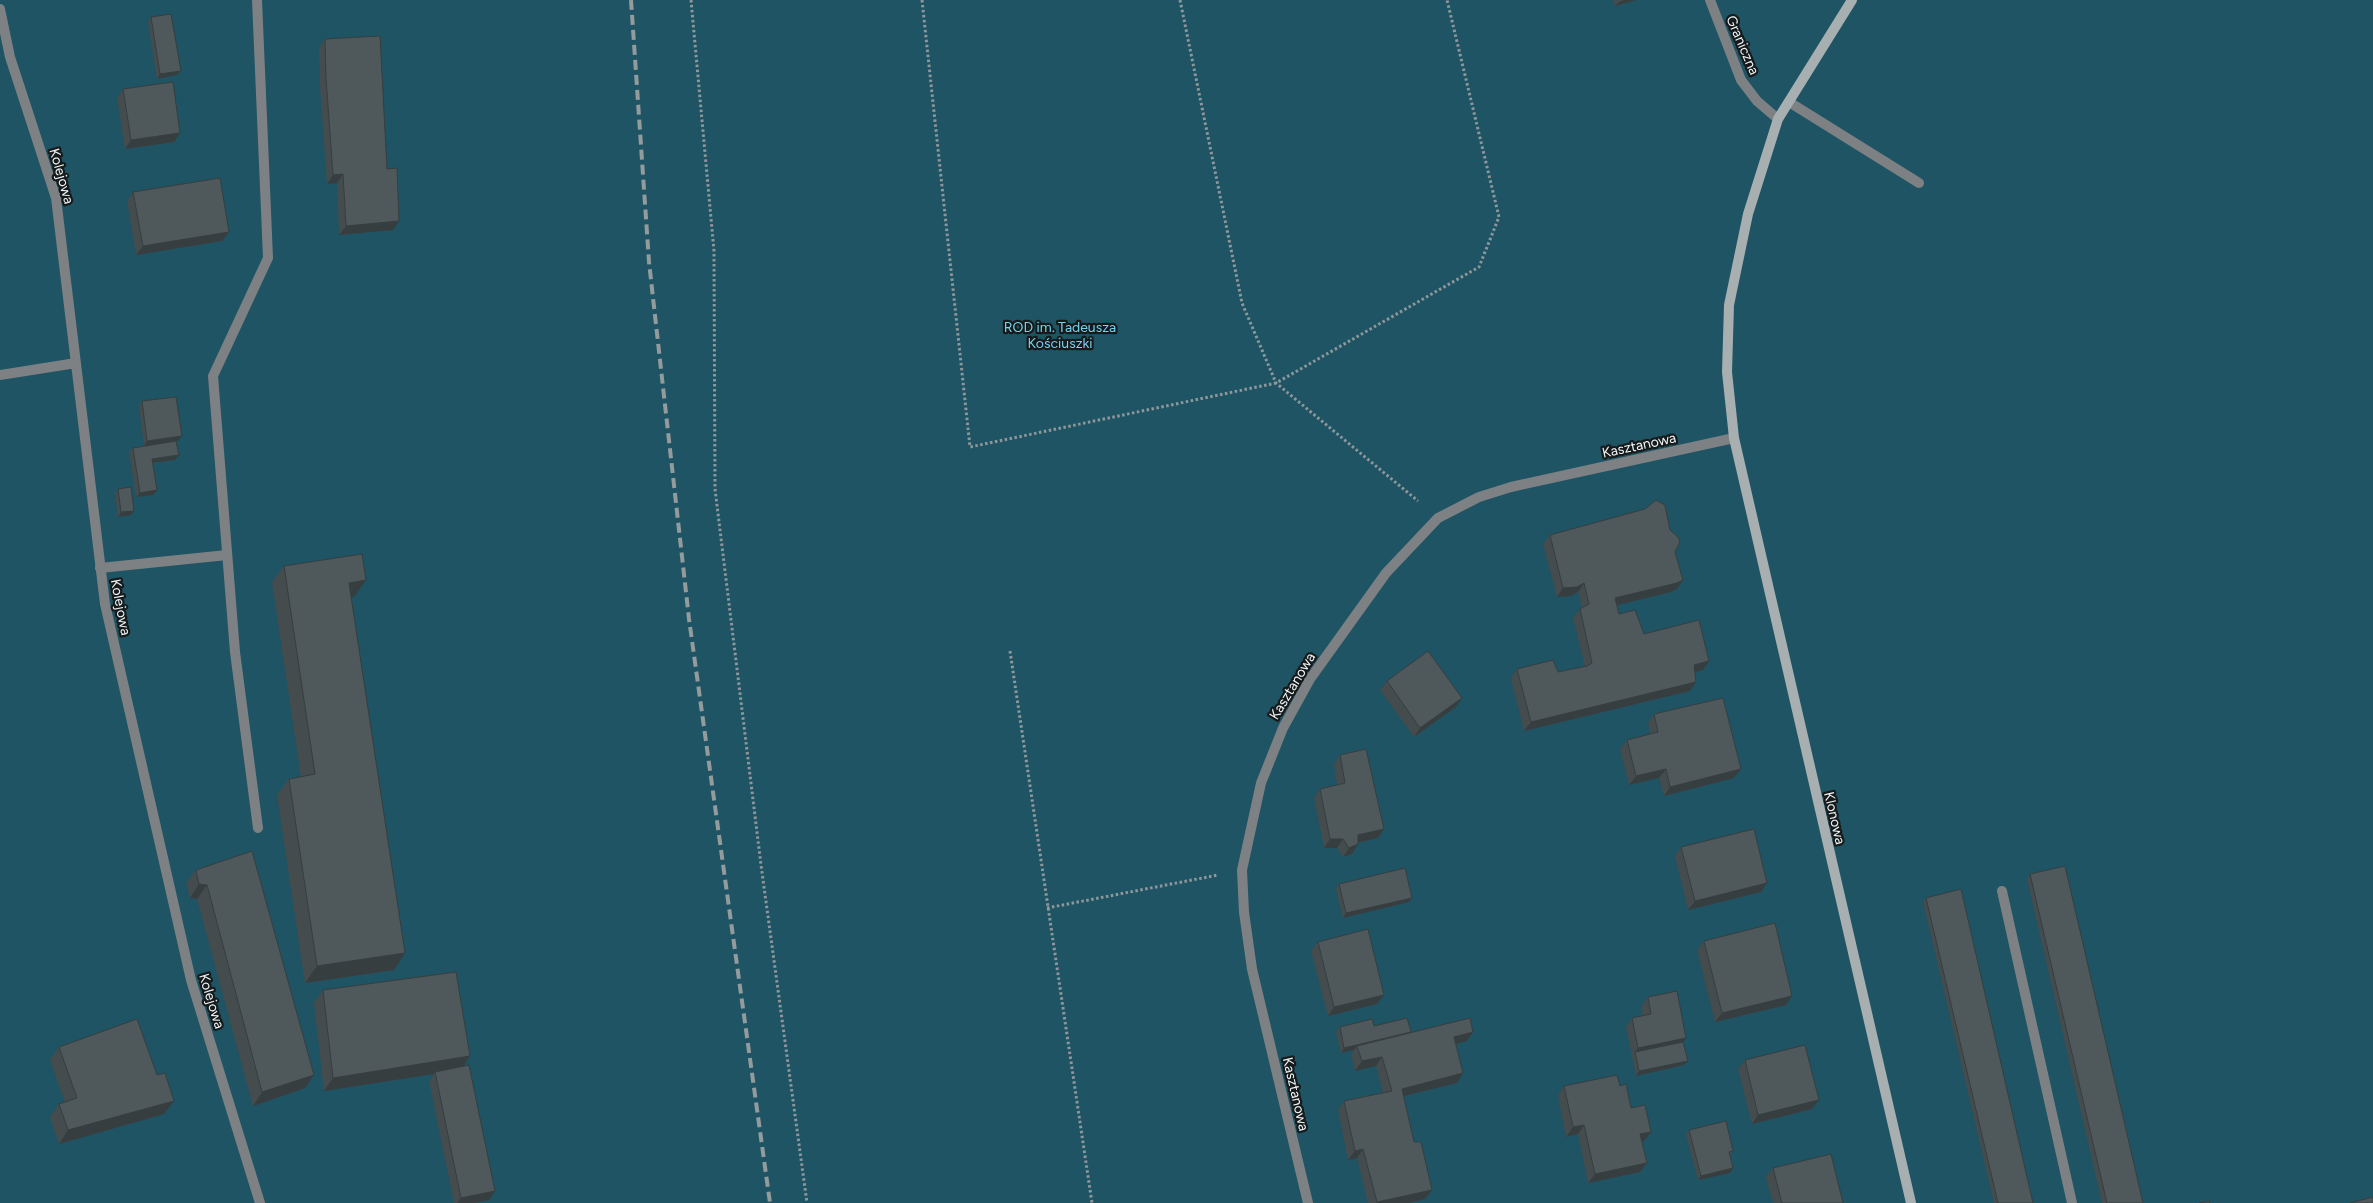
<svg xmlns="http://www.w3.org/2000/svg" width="2373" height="1203" viewBox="0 0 2373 1203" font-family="Figtree,sans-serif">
  <rect width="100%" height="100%" fill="#2a3336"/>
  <!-- green -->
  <path fill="#1e5464" d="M0,0H2373V1203H0Z"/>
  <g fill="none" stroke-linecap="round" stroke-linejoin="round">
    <!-- path -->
    <path stroke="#90979a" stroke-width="3" stroke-dasharray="2.5 2.5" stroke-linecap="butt" d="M691,0L714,251L715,489L761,865L807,1203
      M922,0L970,447L1276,383L1479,267L1499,217L1447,0
      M1180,0L1242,303L1276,383L1418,501
      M1010,651L1092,1203
      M1047,908L1218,875"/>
    <!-- lane -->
    <path stroke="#7d8183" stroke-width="10" d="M257,0L268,258L213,376L235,652L258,828
      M1789,102L1919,183
      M100,568L227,555
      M2002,891L2072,1203"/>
    <!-- street -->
    <path stroke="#7d8183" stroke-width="10" d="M1710,0L1741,80L1757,101L1778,119
      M0,9L10,57L56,198L105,604L191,980L260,1203
      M0,375L76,363
      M1308,1203L1252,969L1244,912L1242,870L1261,783L1283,728L1310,679L1386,573L1438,518L1479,497L1511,487L1734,438"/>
    <!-- secondary -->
    <path stroke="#a8afb1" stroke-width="10" d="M1852,0L1778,119L1748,214L1729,305L1727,372L1734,438L1911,1203"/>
    <!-- rail -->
    <path stroke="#939b9d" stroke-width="4" stroke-dasharray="10 5" stroke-linecap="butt" d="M631,0L649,262L689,619L770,1203"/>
  </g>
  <!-- wall -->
  <path fill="#444c4e" d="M1613,0H1636L1615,6Z
    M151,17L181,71L177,75L157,79L148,22Z
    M325,39L387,169L393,230L339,235L337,183L327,184L320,87L319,48Z
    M123,89L174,142L125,149L117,98Z
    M133,192L229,232L222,241L136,255L127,201Z
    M142,401L178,441H176L175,460L153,463L157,490L153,495L136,497L129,452L133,448L144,446L139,406Z
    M118,489L131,515L118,517L115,493Z
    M1670,530L1675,552L1677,589L1671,592L1617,605L1619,614L1644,634L1703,670L1695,672L1690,691L1524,731L1511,678L1517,669L1558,672L1585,667L1573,618L1580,609L1582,608L1578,592L1571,596L1557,597L1543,544L1550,535Z
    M284,566L354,597L351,598L394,970L305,983L277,795L289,779L301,777L272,582Z
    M1387,681L1456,707L1414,737L1380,690Z
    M1654,714L1734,778L1664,796L1659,778L1629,785L1620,749L1627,740L1650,734L1648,723Z
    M1340,755L1384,829L1378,838L1358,843V844L1352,854L1343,857L1337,848H1324L1314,798L1320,789L1337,785L1334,764Z
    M1681,847L1761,892L1688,910L1675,856Z
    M252,851L314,1075L305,1088L253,1106L197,899L190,898L186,883L196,870Z
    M2030,874L2143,1203H2102L2027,879Z
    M1339,884L1412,898L1409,902L1343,918L1336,889Z
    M1926,898L2033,1203H1994L1923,902Z
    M1704,941L1786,1005L1715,1022L1697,950Z
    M1318,942L1377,1004L1328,1016L1311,951Z
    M323,990L470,1056L463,1066L495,1191L489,1200L474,1203H454L429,1081L434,1074L324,1091L314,1003Z
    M1648,997L1686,1038L1683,1042L1684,1065L1636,1076L1626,1027L1632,1018L1643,1016L1641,1006Z
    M1374,1026L1411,1032H1473L1467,1041L1456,1044L1457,1083L1404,1096L1414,1142L1432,1190L1425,1199L1409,1203H1368L1357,1158L1348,1160L1338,1110L1344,1101L1383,1093L1376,1066L1355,1071L1351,1055L1354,1050L1341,1053L1336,1032L1340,1027Z
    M59,1047L164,1114L59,1144L50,1117L59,1104L65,1102L50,1060Z
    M1745,1060L1819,1100L1812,1109L1752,1124L1738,1069Z
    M1564,1086H1620L1631,1108L1651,1132L1644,1141H1642L1647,1163L1640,1172L1588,1183L1578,1134L1566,1137L1558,1095Z
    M1689,1130L1733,1151L1730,1155L1733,1168L1730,1173L1698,1180L1686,1135Z
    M1773,1168L1843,1203H1773L1766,1177Z"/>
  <!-- shaded-wall -->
  <path fill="#373e40" d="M1624,0H1636L1615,6L1619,2Z
    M181,71L177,75L157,79L160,74Z
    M180,133L174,142L125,149L131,140Z
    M343,174L337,183L327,184L333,175Z
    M399,221L393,230L339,235L346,226Z
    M229,232L222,241L136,255L143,246Z
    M182,436L178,441L144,446L147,441Z
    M179,455L175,460L149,463L152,459Z
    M157,490L153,495L136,497L140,493Z
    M134,511L131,515L118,517L121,512Z
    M366,580L354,597L338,600L349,583Z
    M1683,580L1677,589L1671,592L1609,607L1615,598Z
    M1584,583L1578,592L1571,596L1557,597L1563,588Z
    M1709,661L1703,670L1687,674L1694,665Z
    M1696,682L1690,691L1524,731L1531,722Z
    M1462,698L1456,707L1414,737L1420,728Z
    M1666,769L1659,778L1629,785L1636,776Z
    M1741,769L1734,778L1664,796L1670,787Z
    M1384,829L1378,838L1352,844L1358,835Z
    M1330,839H1343L1337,848H1324Z
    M1358,844L1352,854L1343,857L1349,848Z
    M1767,883L1761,892L1688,910L1695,901Z
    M199,884L207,885L197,899L190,898Z
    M1412,898L1409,902L1343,918L1346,913Z
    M405,953L394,970L305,983L317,966Z
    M1384,995L1377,1004L1328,1016L1334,1007Z
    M1792,996L1786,1005L1715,1022L1722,1013Z
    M1473,1032L1467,1041L1448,1046L1454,1037Z
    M1411,1033L1357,1046L1354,1050L1341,1053L1344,1048Z
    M1686,1038L1680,1047L1635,1052L1638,1048Z
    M470,1056L461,1070L435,1072L434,1074L324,1091L333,1078Z
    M1382,1057L1376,1066L1355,1071L1362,1061Z
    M1688,1061L1684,1065L1636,1076L1639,1071Z
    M1463,1073L1457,1083L1396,1098L1402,1089Z
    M314,1075L305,1088L253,1106L262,1092Z
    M1819,1100L1812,1109L1752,1124L1758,1115Z
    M174,1101L164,1114L59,1144L68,1130Z
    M1584,1125L1578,1134L1566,1137L1573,1127Z
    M1651,1132L1644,1141L1634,1143L1640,1134Z
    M1363,1149L1357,1158L1348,1160L1355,1151Z
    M1647,1163L1640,1172L1588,1183L1595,1174Z
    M1733,1168L1730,1173L1698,1180L1701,1176Z
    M1432,1190L1425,1199L1409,1203H1376L1377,1202Z
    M495,1191L489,1200L474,1203H457L461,1198Z"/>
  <!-- building -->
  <path fill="#4f585b" stroke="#373e40" d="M171,14L181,71L160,74L151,17Z
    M380,36L387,169L397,168L399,221L346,226L343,174L333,175L326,78L325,39Z
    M173,82L180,133L131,140L123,89Z
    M220,178L229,232L143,246L133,192Z
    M176,397L182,436L147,441L142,401Z
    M176,441L179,455L152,459L157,490L140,493L133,448Z
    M131,487L134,511L121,512L118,489Z
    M1656,500L1665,505L1670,530L1678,537L1680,542L1675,552L1683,580L1677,583L1615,598L1619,614L1635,610L1644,634L1699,620L1709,661L1694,665L1696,682L1531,722L1517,669L1553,660L1558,672L1587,666L1592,663L1580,609L1589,604L1584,583L1577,587L1563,588L1550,535L1645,509Z
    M362,554L366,580L349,583L405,953L317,966L289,779L315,774L284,566Z
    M1428,651L1462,698L1420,728L1387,681Z
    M1723,698L1741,769L1670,787L1666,769L1636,776L1627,740L1658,732L1654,714Z
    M1366,749L1384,829L1358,835V844L1349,848L1343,839H1330L1320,789L1345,783L1340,755Z
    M1754,829L1767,883L1695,901L1681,847Z
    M252,851L314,1075L262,1092L207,885L199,884L196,870Z
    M2065,866L2143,1203H2107L2030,874Z
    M1405,868L1412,898L1346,913L1339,884Z
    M1961,889L2033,1203H1998L1926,898Z
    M1775,923L1792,996L1722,1013L1704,941Z
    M1368,929L1384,995L1334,1007L1318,942Z
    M456,972L470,1056L333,1078L323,990Z
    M1677,991L1686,1038L1638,1048L1632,1018L1651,1014L1648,997Z
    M1407,1018L1411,1032L1344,1048L1340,1027L1372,1019L1374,1026Z
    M1470,1018L1473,1032L1454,1037L1463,1073L1402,1089L1414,1142H1421L1432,1190L1377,1202L1363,1149L1355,1151L1344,1101L1392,1091L1382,1057L1362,1061L1357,1046Z
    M137,1019L157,1075L165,1073L174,1101L68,1130L59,1104L77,1098L59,1047Z
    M1683,1042L1688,1061L1639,1071L1635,1052Z
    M1805,1045L1819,1100L1758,1115L1745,1060Z
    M469,1065L495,1191L461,1198L435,1072Z
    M1617,1075L1620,1086L1626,1084L1631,1108L1645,1105L1651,1132L1640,1134L1647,1163L1595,1174L1584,1125L1573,1127L1564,1086Z
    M1726,1121L1733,1151L1729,1152L1733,1168L1701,1176L1689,1130Z
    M1831,1154L1843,1203H1782L1773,1168Z
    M2373,1197V1203H2350Z
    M2209,1201L2210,1203H2199Z"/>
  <g text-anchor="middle" stroke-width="4.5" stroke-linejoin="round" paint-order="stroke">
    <!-- street labels -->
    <g font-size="14" fill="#f0f6f8" stroke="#161a1b">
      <text transform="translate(1743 45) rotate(67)" y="5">Graniczna</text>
      <text transform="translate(62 176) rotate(74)" y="5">Kolejowa</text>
      <text transform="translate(1639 445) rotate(-12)" y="5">Kasztanowa</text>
      <text transform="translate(121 607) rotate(79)" y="5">Kolejowa</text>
      <text transform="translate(1292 686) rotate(-59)" y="5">Kasztanowa</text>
      <text transform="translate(1835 818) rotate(77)" y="5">Klonowa</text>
      <text transform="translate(212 1001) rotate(73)" y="5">Kolejowa</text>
      <text transform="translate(1296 1094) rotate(77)" y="5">Kasztanowa</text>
    </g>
    <!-- park labels -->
    <g font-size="14" fill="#79d2ed" stroke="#161a1b">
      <text x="1060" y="332">ROD im. Tadeusza<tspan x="1060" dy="16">Kościuszki</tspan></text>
    </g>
  </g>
</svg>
